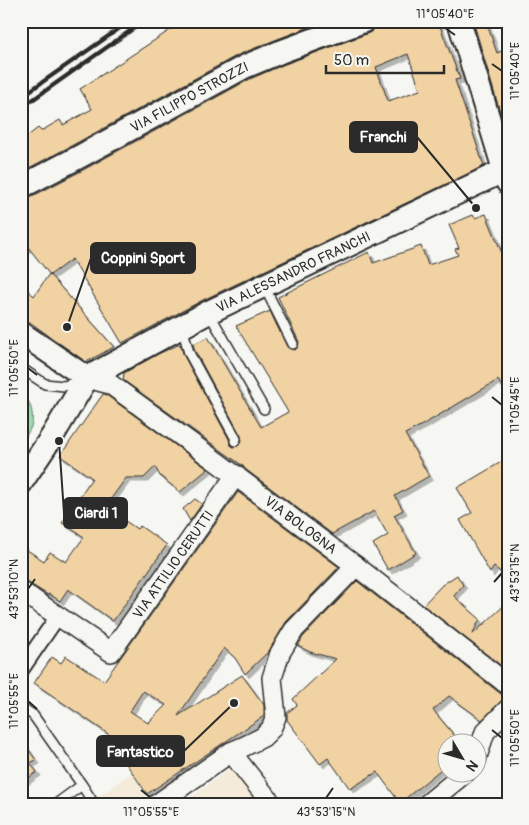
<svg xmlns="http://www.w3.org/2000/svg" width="529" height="825" viewBox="0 0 529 825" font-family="Pangolin,sans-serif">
  <defs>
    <filter id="shadow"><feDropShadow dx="4" dy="4" stdDeviation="0" flood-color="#0004"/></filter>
  </defs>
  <rect width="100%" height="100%" fill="#f6f6f2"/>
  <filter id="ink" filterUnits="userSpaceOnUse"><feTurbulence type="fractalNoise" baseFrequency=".02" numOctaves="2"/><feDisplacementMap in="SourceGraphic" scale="10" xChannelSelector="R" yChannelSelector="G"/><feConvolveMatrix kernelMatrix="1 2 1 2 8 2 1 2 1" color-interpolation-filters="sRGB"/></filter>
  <g filter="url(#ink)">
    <!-- built -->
    <path fill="#f4ebda" d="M232,767L259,804H182Z
      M131,773L151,801L147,804H88Z"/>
    <!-- green -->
    <path fill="#96ddab" stroke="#60846b" d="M21,391C30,399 36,417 30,429C28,434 24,438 21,443Z"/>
    <!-- building -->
    <path fill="#f0d2a3" stroke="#2b2b2b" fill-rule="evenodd" filter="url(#shadow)" d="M184,21H325L275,40L238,55L71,146L21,172V141L38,128L41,131L60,120L63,125L92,109L80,89Z
      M377,21H438L460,79L455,80L484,166L203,300L122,343L72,259L50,275L28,247L21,251V200L27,199L83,170L250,79L285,64L369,33L374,29ZM408,54L420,90L388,101L376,67Z
      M473,21H486L497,53L504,50L508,60V132H506Z
      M486,214L508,268V396L498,380L424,424L405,434L429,476L395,496L403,510L394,515L416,553L388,570L373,544L388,535L374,511L332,534L245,469L243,466L123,380L124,373L158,354L180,344L184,356L229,439L230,444L233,447L238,446L242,441L241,436L195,351L193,344L208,337L261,427L288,412L236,326L270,311L287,347L290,349L295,350L298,347L299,342L278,297L369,252L373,263L421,246L428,265L458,255L455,249L459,248L449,225L473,215L475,218Z
      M49,274L50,275L114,347L86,362L21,316V284L34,296Z
      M103,394H105L208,469L180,492L160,476L155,467L144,478H126L105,507L137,529L140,526L167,545L113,621L68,589L60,601L49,594L48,595L27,582L21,580V546L44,561L50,552L66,562L84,537L62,523L92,478L60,456Z
      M508,458V561L502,573L494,567L490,573L460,520L472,513L457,488Z
      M238,492L339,567L286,622L269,651L245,674L235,658L224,648L178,716L242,675L264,705V716L147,794L123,759L133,751L34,683L52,657L61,663L66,656L104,681ZM143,691L166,705L148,723L130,711Z
      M195,499L202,504L190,521L183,509Z
      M457,575L463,585L454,596L480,619L472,635L508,602V671L423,605L442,585Z
      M357,581L501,694L507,696L482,720L449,696L433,710L460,742H446V765L400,803L377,772L350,789L328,758L320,764L287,720V713L297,705L293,699L336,659L310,652L298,646L303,637Z
      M21,739L36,760L30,763L37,772L21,783Z"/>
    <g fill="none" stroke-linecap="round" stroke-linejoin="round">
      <defs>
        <path id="service" d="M264,286L293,344
          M209,313L264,409
          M182,326L189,353L236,439L235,441
          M21,368L45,384L64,386L80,381
          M21,707L33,715L82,785L56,804
          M82,785L94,804"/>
        <path id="pedestrian" d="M21,670L58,616"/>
        <g id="minor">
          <path id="s1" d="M87,378L110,384L217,462L356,566L508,685"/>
          <path id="s2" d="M21,591L111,652L236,475"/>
          <path d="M231,752L245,746L263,737L271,729L276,717L272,678L280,653L294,630L356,566"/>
          <path d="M476,760L485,732L508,709"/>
          <path d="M157,804L231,752L272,804"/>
          <path d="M427,804L466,772"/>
        </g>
        <g id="tertiary">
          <path d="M459,21L508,183"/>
          <path id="s3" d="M21,187L77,158L244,67L280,52L364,21"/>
          <path d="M21,333L87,378"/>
          <path id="s4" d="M21,483L53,435L87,378L209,312L503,171"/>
        </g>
      </defs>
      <!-- service casing -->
      <use href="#service" stroke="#2b2b2b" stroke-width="12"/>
      <!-- pedestrian casing -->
      <use href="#pedestrian" stroke="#2b2b2b" stroke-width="18"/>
      <!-- minor casing -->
      <use href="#minor" stroke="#2b2b2b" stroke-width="22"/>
      <!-- tertiary casing -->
      <use href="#tertiary" stroke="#2b2b2b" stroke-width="26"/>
      <!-- service -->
      <use href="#service" stroke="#f6f6f2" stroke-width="9"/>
      <!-- pedestrian -->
      <use href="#pedestrian" stroke="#f6f6f2" stroke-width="14"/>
      <!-- minor -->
      <use href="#minor" stroke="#f6f6f2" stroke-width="19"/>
      <!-- tertiary -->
      <use href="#tertiary" stroke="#f6f6f2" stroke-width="22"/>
      <!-- rail -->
      <path stroke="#2b2b2b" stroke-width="4" d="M21,97L130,21
        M21,108L144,21"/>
    </g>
  </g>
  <!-- ticks -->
  <path fill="none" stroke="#2b2b2b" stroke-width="2" d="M445,28L455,35M492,64L502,71M28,368L37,375M492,397L502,405M494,582L502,573M28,589L35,579M28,701L37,709M492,730L502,738M141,790L151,798M326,798L333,788"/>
  <g text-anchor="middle" stroke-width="4.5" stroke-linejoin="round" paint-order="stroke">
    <!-- street labels -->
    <g font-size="14" fill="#2b2b2b" stroke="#f6f6f2">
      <text dy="5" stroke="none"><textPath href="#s3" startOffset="191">VIA FILIPPO STROZZI</textPath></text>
      <text dy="5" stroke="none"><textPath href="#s4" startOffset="356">VIA ALESSANDRO FRANCHI</textPath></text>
      <text dy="5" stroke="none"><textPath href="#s1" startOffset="261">VIA BOLOGNA</textPath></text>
      <text dy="5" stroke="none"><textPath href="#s2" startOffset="216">VIA ATTILIO CERUTTI</textPath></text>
    </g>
  </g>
  <!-- callouts -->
  <path fill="none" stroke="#2b2b2b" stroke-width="2" d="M476 208L417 137M67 327L91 258M59 441L64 513M234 703L184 751"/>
  <g fill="#2b2b2b" stroke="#f6f6f2" stroke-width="2">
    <circle cx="476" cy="208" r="5"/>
    <circle cx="67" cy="327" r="5"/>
    <circle cx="59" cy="441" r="5"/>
    <circle cx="234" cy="703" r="5"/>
  </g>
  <g fill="#2b2b2b" stroke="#2b2b2b" stroke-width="2">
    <rect x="350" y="122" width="67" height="30" rx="5"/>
    <rect x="91" y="243" width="104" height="30" rx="5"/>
    <rect x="64" y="498" width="63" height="30" rx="5"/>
    <rect x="97" y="736" width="87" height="30" rx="5"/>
  </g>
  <g font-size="15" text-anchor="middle" font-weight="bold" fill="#fff">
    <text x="383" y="142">Franchi</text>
    <text x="143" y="263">Coppini Sport</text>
    <text x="96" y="518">Ciardi 1</text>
    <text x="140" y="757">Fantastico</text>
  </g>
  <!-- margin -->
  <rect width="529" height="825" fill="none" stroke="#f6f6f2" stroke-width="55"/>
  <!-- north arrow -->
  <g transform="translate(462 758) rotate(128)"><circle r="24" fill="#f6f6f2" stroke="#a5a5a2"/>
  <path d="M0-4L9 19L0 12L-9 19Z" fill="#2b2b2b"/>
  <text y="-8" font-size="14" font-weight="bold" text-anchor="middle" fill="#2b2b2b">N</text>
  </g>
  <!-- scale -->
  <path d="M326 65v8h118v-8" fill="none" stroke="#2b2b2b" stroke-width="2.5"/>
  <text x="334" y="65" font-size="15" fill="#2b2b2b" stroke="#f6f6f2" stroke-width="4" paint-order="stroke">50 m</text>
  <rect x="28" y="28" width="474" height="770" fill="none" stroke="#2b2b2b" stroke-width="2"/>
  <g font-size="12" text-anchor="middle" fill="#2b2b2b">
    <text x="445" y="18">11°05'40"E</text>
    <text transform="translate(515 71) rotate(-90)" y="4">11°05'40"E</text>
    <text transform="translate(14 368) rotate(-90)" y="4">11°05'50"E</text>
    <text transform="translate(515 405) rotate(-90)" y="4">11°05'45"E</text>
    <text transform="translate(515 573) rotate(-90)" y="4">43°53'15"N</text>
    <text transform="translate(14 589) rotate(-90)" y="4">43°53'10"N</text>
    <text transform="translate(14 701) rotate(-90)" y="4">11°05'55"E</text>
    <text transform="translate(515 738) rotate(-90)" y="4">11°05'50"E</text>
    <text x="151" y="816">11°05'55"E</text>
    <text x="326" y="816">43°53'15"N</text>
  </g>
</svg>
